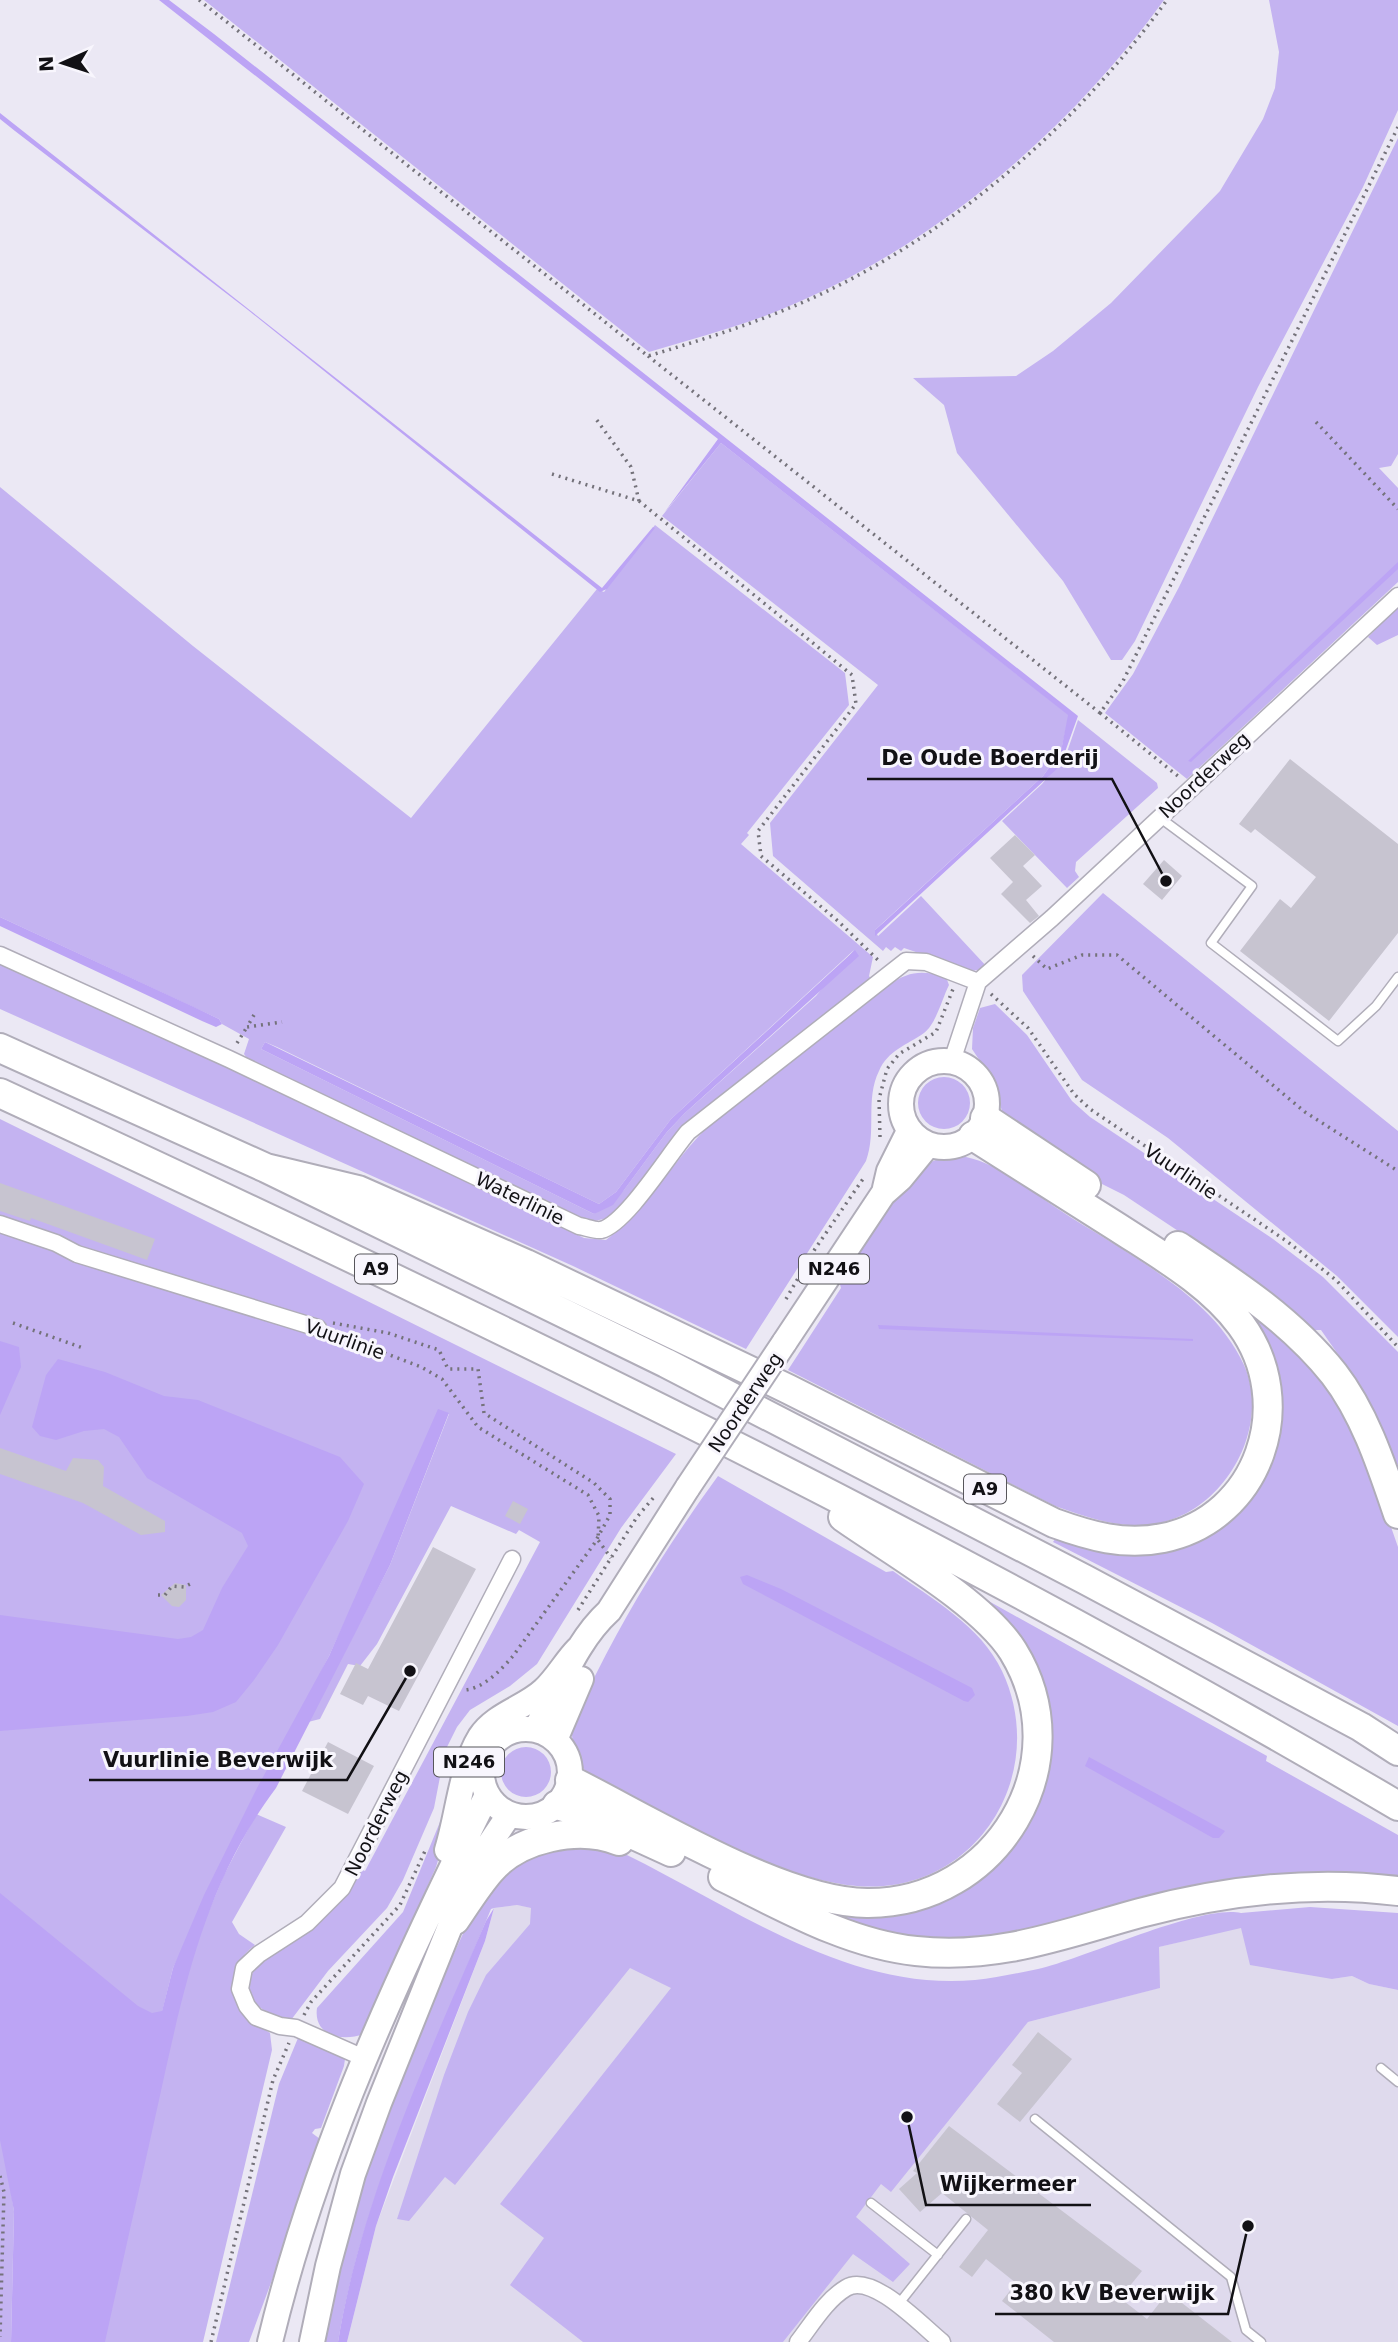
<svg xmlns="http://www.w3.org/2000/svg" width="1398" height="2342" viewBox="0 0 1398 2342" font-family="'DejaVu Sans',sans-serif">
  <rect width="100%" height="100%" fill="#ebe8f4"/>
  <!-- built -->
  <path fill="#dfdaed" d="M517,1905L532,1908L954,2110L1028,2022L1159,1988V1947L1241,1927L1332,1979L1352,1976L1369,1984L1398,1990V2342H347L376,2226L485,1941L494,1908Z"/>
  <!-- green -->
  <path fill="#c4b3f1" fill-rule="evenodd" d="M204,0H1164C1067,134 930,250 775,312C734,328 691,339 649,352Z
    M1269,0H1398V110L1363,187L1258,387L1135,641L1122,660H1111L1063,581L957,453L944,405L913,378L1016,376L1053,351L1111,303L1220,191L1263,119L1275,88L1279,52Z
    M1398,138V454L1391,466L1379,468L1398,488V582L1187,779L1105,713L1133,674L1179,587Z
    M721,443L1069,715L1061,751L1043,776L875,930L878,936L921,896L988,968L972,971L904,948L901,951L895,947L891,951L886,947L883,951L773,856L770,823L878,685L662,516Z
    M0,487L193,646L411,818L597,589L604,592L655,525L845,673L849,705L747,833L749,835L741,844L873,957L869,976L872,981L685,1128L666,1146L616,1216L582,1224L249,1061L244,1054L249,1039L222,1024L219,1019L0,917ZM854,950L816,996L685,1113L667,1132L624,1190L594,1214L261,1049L265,1042L277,1047L599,1204L616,1192L671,1119Z
    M1398,607V635L1377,645L1368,637Z
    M1078,720L1157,783L1158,788L1076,862L1075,871L1079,877L1067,888L1002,821L1042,784L1066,755Z
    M1103,893L1398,1131V1337L1337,1276L1168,1138L1082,1080L1023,991L1022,975Z
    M0,960L280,1090L584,1238L606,1240C651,1206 676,1154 718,1117C771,1069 833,1030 889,985C909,971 922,970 946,977L949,985C942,999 936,1024 924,1033C907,1045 888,1050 879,1071C865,1099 877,1131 866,1161L746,1349L573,1266L0,1009Z
    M995,1004L1027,1035L1072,1101L1090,1117L1273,1239L1323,1277L1398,1352V1466L1365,1393L1321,1330H1312L1290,1308L1243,1274L1124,1195L1080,1173L1003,1115L994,1082L972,1049L973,1028L980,1008Z
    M918 1103a26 26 0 1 1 52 0a26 26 0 1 1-52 0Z
    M0,1119L676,1454L621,1528L537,1664L510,1686L470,1710L457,1727L445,1751L434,1808L403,1880L387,1908L328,1971L291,2020C274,2016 260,2013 252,1996C234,1962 308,1933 329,1913C341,1902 350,1882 358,1868L365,1871L540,1542L519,1530L516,1534L451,1506L377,1644L360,1666L348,1664L320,1719L308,1722L390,1565L449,1414L442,1411L329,1656L173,1968L162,2012L184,1988L197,1939L224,1875L256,1814L286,1827L232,1922L239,1934L255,1945C231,1963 224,1993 247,2017C253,2023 263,2028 270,2033L272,2050L203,2342H105L5,2154L14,2211L11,2342H0Z
    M966,1157C999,1164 1031,1191 1058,1209C1107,1241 1161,1269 1203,1309C1219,1324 1235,1345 1244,1365C1271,1426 1227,1506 1164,1522C1127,1532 1090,1518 1055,1506L788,1370L841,1288L839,1281C859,1251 899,1179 929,1163C940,1157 954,1156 966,1157Z
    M1247,1303L1285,1336L1332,1391L1370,1467L1398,1547V1726L1212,1623L1053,1542L1059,1533L1168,1545L1268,1446L1235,1308Z
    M718,1476L886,1572L893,1571C932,1599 981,1626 1002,1671C1051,1775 975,1896 857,1886C790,1880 726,1843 666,1816C628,1800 573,1784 572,1735C572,1715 587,1692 596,1674C631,1604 672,1539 718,1476Z
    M976,1594L1267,1756L1266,1761L1398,1835V1882L1305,1875L1228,1880L1005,1942L874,1936L769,1888L943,1896L1043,1760Z
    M501 1772a25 25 0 1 1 50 0a25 25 0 1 1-50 0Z
    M449,1800L448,1827L436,1867L363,2034C343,2042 313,2036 317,2008L403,1912Z
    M606,1845C722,1898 840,1992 975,1980C996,1978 1018,1973 1038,1969C1086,1958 1201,1904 1241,1913L1310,1907L1398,1913V1990L1369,1984L1352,1976L1332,1979L1250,1965L1241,1928L1159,1947L1160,1988L1028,2022L891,2192L881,2184L856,2217L910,2264L893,2282L853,2254L783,2342H583L510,2285L544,2238L500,2204L671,1988L630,1968L455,2185L445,2177L409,2221L397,2219L444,2075L468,2012L486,1975L530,1924L531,1908L517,1905L494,1908L491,1909C434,2049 363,2192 338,2342H322L354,2213L376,2147L429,2007L480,1897L512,1866L546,1849Z
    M298,2038L341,2053L345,2059L344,2066L321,2128L315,2129L312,2133L320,2139L321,2148L249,2342H216L279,2084Z"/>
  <!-- water -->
  <path fill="#bca4f5" d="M159,0H169L214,34L1078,716L1060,766L875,936V930L883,923L1043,776L1061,751L1068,715L721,443L664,513L718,439Z
    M0,113L602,588L653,527L655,528L607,589L600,592L248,310L15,131L0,119Z
    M1398,562V569L1191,762L1188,761Z
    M0,917L194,1007L219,1019L222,1024L216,1027L202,1021L0,926Z
    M855,950L859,956L685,1113L667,1132L613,1205L594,1214L261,1049L265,1042L599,1204L616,1192L671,1119Z
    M878,1325L1193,1339V1341L879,1329Z
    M0,1341L19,1347L21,1367L0,1415Z
    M58,1359L105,1372L164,1396L198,1400L340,1457L364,1484L348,1521L278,1645L254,1680L236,1702L213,1712L187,1716L0,1731V1615L178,1639L191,1637L203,1630L222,1588L248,1546L242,1533L147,1478L119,1437L104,1429L84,1431L56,1440L40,1436L32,1427L46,1375Z
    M438,1409L449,1413L390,1565L276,1788C203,1886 183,1992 157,2109C140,2186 122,2264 105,2342H11L14,2211L0,2140V1893L138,2006L152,2013L162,2011L173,1968L204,1895L257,1788L329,1656Z
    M747,1575L781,1589L972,1688L975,1695L968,1702L964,1701L743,1584L740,1577Z
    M1089,1757L1225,1831L1219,1838H1213L1085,1766Z
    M494,1908L485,1941L393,2177L376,2226L347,2342H338C361,2199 429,2054 486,1921Z"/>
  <!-- building -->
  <path fill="#c7c4d0" d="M1290,759L1398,844V933L1329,1021L1240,951L1280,899L1291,908L1316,877L1255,829L1251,833L1239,824Z
    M1015,835L1035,855L1023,866L1042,886L1026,900L1039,916L1030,923L1001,894L1013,882L990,858Z
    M1164,860L1182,876L1162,900L1143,884Z
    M0,1183L155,1239L147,1260L31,1218L30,1221L0,1211Z
    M0,1448L66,1471L73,1458L98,1460L104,1467L103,1486L165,1521V1532L141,1535L83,1503L0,1474Z
    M513,1501L528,1509L520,1524L505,1516Z
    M433,1547L476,1569L399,1711L368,1696L363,1705L340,1694L356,1663L368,1669Z
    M175,1583L186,1585V1600L179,1607L172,1606L161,1595Z
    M328,1742L374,1766L348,1814L302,1791Z
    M1038,2032L1072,2059L1020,2122L997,2104L1022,2073L1012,2065Z
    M949,2126L1142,2271L1120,2298L1147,2319L1168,2292L1232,2342H1054L1002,2301L1016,2283L986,2259L972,2277L959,2267L988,2230L942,2193L920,2212L899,2189L917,2173L913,2171Z"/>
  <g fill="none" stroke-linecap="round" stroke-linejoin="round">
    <defs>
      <path id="lane" d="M1159,817L1252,886L1211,943L1338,1041L1376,1006L1398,977
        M1381,2068L1398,2082
        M1035,2119L1231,2277L1246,2330L1261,2342
        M871,2203L938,2255
        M897,2306L966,2219"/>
      <path id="street" d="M0,955L229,1059L579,1226C586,1227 595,1231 601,1230C626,1224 669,1154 688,1132L906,961L926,962L978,982
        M952,1061L978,982L1052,918L1398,596
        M0,1224L56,1243L77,1254L318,1328
        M364,2058L296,2028L280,2026L256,2017L247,2006L240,1989L244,1968L259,1954L307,1923L342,1888L512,1559
        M798,2342C812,2324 826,2300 846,2288C872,2272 921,2325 942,2342"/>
      <path id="primary" d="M901 1104a43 43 0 1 1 86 0a43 43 0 1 1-86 0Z
        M885,1188L889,1171L909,1131
        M784,1343L883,1194L901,1178L928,1145
        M482 1773a44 44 0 1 1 88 0a44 44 0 1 1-88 0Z
        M535,1730C559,1690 575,1642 609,1611L688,1487
        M555,1740L581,1679
        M447,1850C458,1815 461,1768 480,1737C495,1714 525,1708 544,1690C557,1678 566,1661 578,1649
        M270,2342C316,2150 400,1971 487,1795
        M312,2342L328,2266L353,2174L379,2103L474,1867L509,1815"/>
      <path id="highway" d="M0,1048L266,1168L666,1363L1084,1579L1361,1727L1398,1751
        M0,1093C475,1313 947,1540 1398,1806
        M985,1118L1086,1185
        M266,1168L358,1190L526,1264L788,1389L1054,1523C1090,1536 1124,1546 1163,1538C1260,1518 1298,1403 1241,1325C1210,1283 1160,1255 1117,1227C1069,1197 1021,1166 973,1136
        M1178,1246C1234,1283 1291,1320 1334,1374C1365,1414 1382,1467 1398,1514
        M570,1780C648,1819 782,1902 867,1903C997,1904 1082,1763 1013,1651C982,1602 891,1551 843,1517
        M557,1805L588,1814L671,1852
        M723,1877C784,1907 848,1944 916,1951C998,1960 1063,1934 1140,1913C1223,1891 1312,1880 1398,1891
        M455,1920C466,1904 477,1886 490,1871C519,1837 579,1825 619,1841"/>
    </defs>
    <!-- lane casing -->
    <use href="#lane" stroke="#b0adb9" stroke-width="11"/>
    <!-- street casing -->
    <use href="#street" stroke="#b0adb9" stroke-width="19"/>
    <!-- primary casing -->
    <use href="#primary" stroke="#b0adb9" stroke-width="28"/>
    <!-- highway casing -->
    <use href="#highway" stroke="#b0adb9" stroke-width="32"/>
    <!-- path -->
    <path stroke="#74727a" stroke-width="3.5" stroke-dasharray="2 5" stroke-linecap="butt" d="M199,0L648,356C702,340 756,323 808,300C951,236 1076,126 1167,0
      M648,356L1100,713L1123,681L1398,127
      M1316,422L1398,509
      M552,474L639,501L631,467L596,419
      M639,501L852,675L856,704L758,831L761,856L838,921L880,962
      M1100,713L1179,777
      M1033,956L1047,969L1082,955H1117L1305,1112L1398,1171
      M991,994L1028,1028L1074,1094L1090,1109L1288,1242L1336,1280L1398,1347
      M254,1015L247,1027L282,1022
      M237,1043L247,1027
      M880,1137L879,1099L887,1069L899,1054L936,1032L953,989
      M786,1299L815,1249L865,1176
      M13,1323L83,1348
      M333,1323L388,1333L439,1350L448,1369H478L484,1413L594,1483L610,1499V1515L594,1544L513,1656C501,1670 482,1690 463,1690
      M332,1333L421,1367L442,1379L478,1427L588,1495L599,1516L598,1540L611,1558
      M158,1595H165L172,1586L184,1587L190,1584
      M578,1610L637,1517L654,1497
      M304,2015L311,2002L400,1905L425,1851
      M0,2176L4,2192L0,2337
      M211,2342L273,2080L289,2043"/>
    <!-- lane -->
    <use href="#lane" stroke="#fff" stroke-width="8"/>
    <!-- street -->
    <use href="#street" stroke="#fff" stroke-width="16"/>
    <!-- primary -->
    <use href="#primary" stroke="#fff" stroke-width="24"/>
    <!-- highway -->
    <use href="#highway" stroke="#fff" stroke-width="28"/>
    <defs>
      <path id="primary-bridge" d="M688,1487L784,1343"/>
    </defs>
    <!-- primary-bridge casing -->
    <use href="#primary-bridge" stroke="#b0adb9" stroke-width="28" stroke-linecap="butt"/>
    <!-- primary-bridge -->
    <use href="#primary-bridge" stroke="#fff" stroke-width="24"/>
  </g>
  <g text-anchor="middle" stroke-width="6" stroke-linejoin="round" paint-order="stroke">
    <!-- shield labels -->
    <g fill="#f8f6fd" stroke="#57565b" stroke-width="2">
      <rect x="355" y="1254.5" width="42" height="29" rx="5"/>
      <rect x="799" y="1254.5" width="70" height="29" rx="5"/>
      <rect x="964" y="1474.5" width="42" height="29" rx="5"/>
      <rect x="434" y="1747.5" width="70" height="29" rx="5"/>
    </g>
    <g font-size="18" font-weight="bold" fill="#121115">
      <text x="376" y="1275">A9</text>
      <text x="834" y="1275">N246</text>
      <text x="985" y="1495">A9</text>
      <text x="469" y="1768">N246</text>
    </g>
    <!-- street labels -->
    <g font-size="19" fill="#121115" stroke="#f8f6fd">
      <text transform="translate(1204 775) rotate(-43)" y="7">Noorderweg</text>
      <text transform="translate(1181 1171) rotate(34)" y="7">Vuurlinie</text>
      <text transform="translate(520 1198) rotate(26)" y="7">Waterlinie</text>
      <text transform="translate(345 1339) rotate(20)" y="7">Vuurlinie</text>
      <text transform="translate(745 1402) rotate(-56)" y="7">Noorderweg</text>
      <text transform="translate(376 1823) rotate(-63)" y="7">Noorderweg</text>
    </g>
  </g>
  <!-- callouts -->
  <path fill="none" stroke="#121115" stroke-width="2.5" d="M1166 881L1112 779H867M410 1671L347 1780H89M907 2117L926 2205H1091M1248 2226L1228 2314H995"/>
  <g fill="#121115" stroke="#f8f6fd" stroke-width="2.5">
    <circle cx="1166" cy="881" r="7"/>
    <circle cx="410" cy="1671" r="7"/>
    <circle cx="907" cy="2117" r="7"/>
    <circle cx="1248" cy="2226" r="7"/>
  </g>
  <g font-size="21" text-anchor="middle" font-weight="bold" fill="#121115" stroke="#f8f6fd" stroke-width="6" stroke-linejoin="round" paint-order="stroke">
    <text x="990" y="765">De Oude Boerderij</text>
    <text x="218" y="1767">Vuurlinie Beverwijk</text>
    <text x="1008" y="2191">Wijkermeer</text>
    <text x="1112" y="2300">380 kV Beverwijk</text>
  </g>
  <!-- north arrow -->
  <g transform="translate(63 63) rotate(267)" stroke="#f8f6fd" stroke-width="5" paint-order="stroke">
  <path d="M0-5L12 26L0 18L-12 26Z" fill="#121115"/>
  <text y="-10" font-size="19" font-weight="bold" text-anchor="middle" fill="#121115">N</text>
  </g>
</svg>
